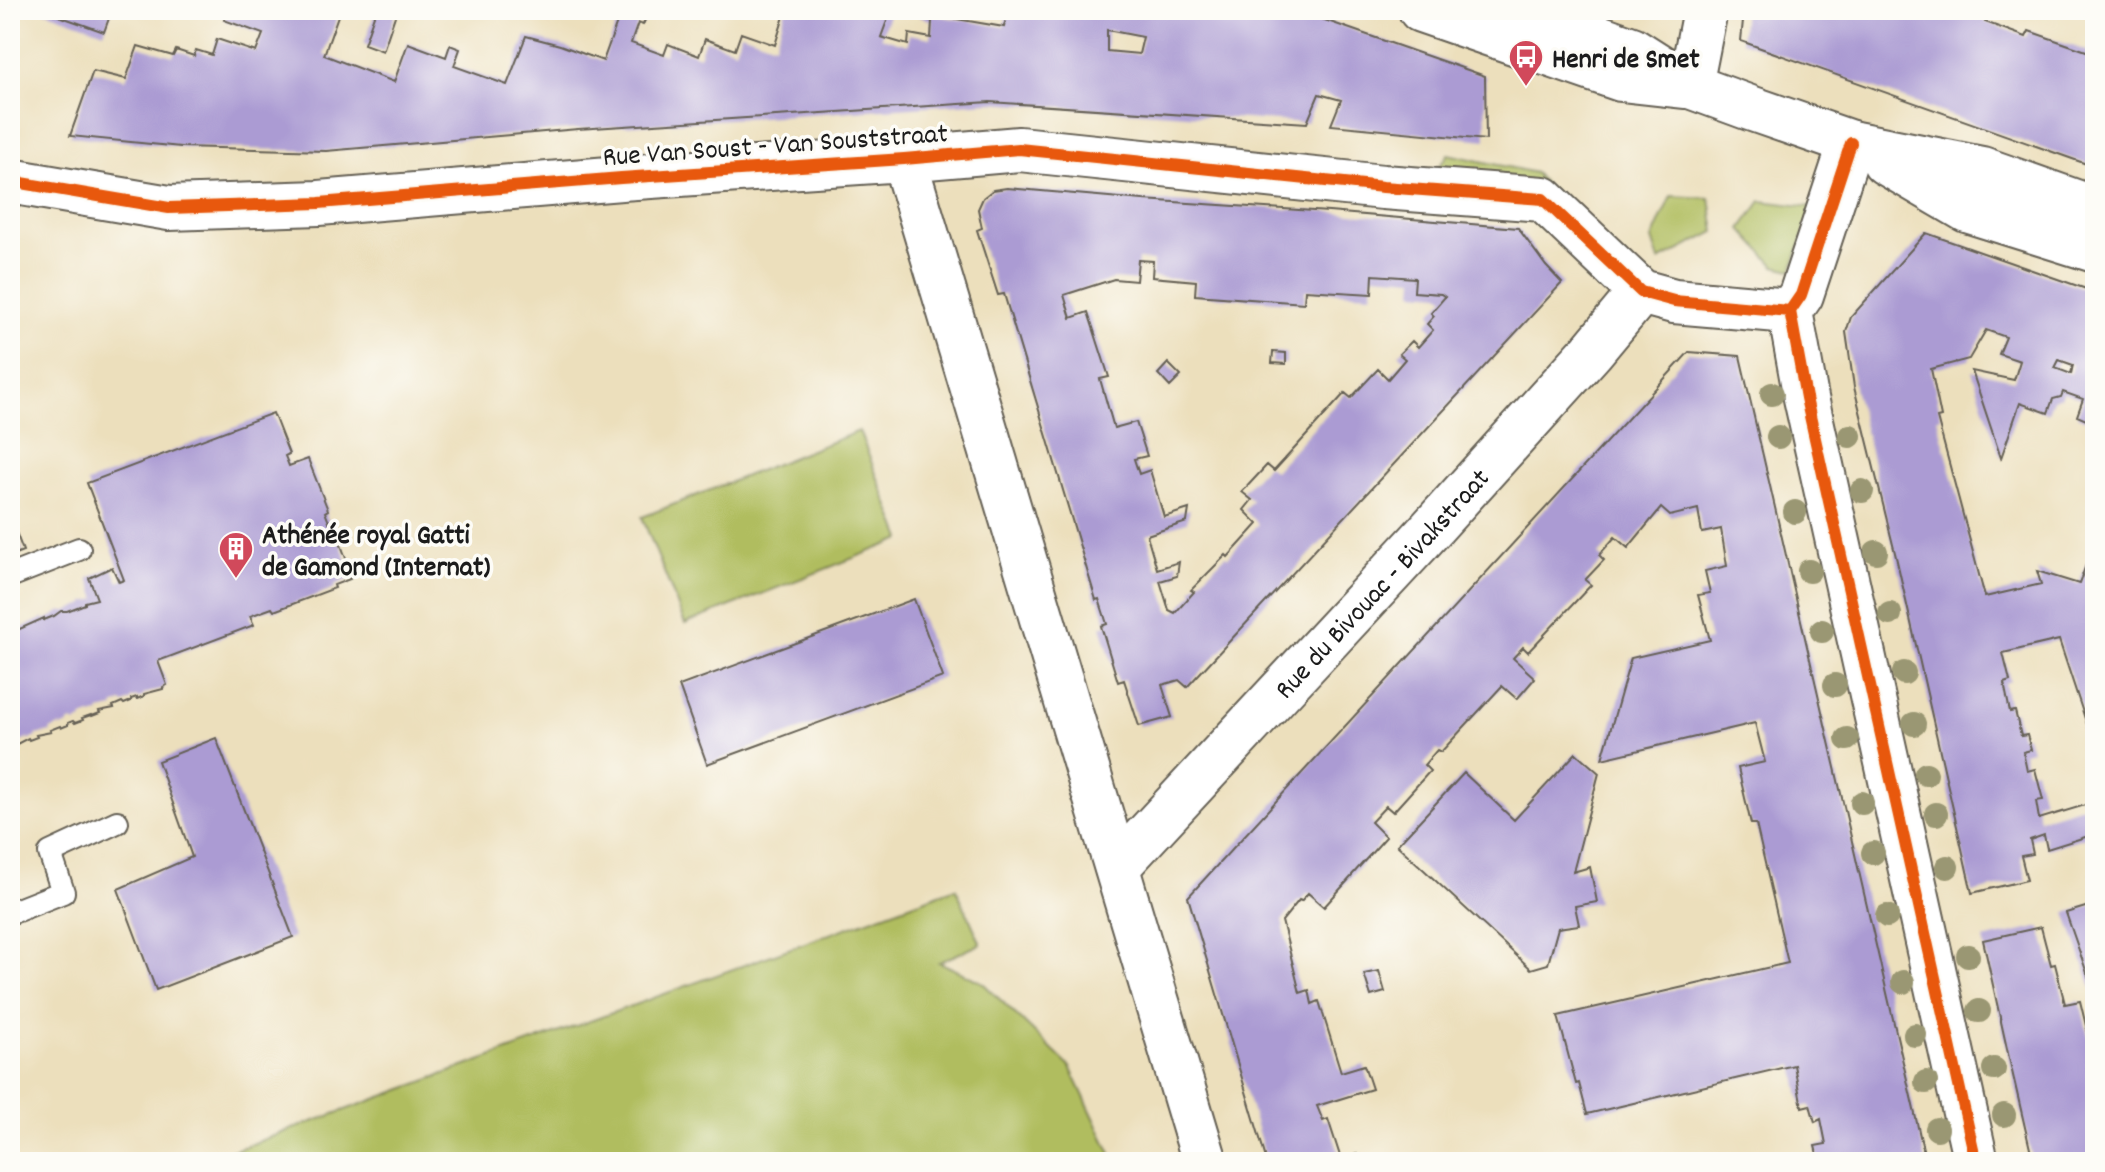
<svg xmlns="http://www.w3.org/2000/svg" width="2105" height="1172" viewBox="0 0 2105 1172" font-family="Dekko,sans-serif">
  <rect width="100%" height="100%" fill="#fdfcf7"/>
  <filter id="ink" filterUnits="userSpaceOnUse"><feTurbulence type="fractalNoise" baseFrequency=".0125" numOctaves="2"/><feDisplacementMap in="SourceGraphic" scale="16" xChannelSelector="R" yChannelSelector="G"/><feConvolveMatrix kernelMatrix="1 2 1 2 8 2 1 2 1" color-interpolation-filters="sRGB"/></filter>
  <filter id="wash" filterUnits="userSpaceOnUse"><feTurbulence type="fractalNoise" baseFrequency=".006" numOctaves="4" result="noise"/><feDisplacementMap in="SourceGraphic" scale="32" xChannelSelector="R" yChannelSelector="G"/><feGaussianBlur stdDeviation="1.8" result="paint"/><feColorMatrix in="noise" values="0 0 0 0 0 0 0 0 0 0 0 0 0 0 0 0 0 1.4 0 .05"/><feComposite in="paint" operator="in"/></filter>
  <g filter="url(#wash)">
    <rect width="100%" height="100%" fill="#ecdfbc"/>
    <!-- green -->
    <path fill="#b0bd5f" stroke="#666c3e" stroke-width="2" d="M1448,154L1535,173L1545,185L1432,176Z
      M1671,196L1710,198L1715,232L1659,261L1652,239Z
      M1761,201L1813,207L1792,270L1775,266L1741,229Z
      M859,431L902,539L685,624L642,517Z
      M956,888L981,944L939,962L982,982L1070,1067L1115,1162H202Z"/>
    <g id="blocks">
      <!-- building -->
      <path fill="#ab9bd3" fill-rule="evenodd" d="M42,10H112L104,32Z
        M227,10H340L324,55L394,82L408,43L446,57L450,45L460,49L454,66L507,85L526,36L560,45L603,61L619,17L602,10H649L643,25L638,23L631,43L664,55L668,44L699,56L705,39L735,50L741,33L775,45L786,10H891L881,37L908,45L909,34L931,38L932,21L903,10H933V15L1004,27L1008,10H1296L1485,76L1486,140L1331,125L1341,100L1319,94L1307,123L990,102L578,129L326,151L181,147L70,136L93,71L126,79L138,46L173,56L176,50L194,56L196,50L212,55L217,39L256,52L263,34L224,20ZM1107,30L1143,37L1139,54L1107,51Z
        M376,10H397L383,51L364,44Z
        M1744,10H1989L1985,22L2026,37L2029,31L2095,54V167L1741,41Z
        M1007,188L1143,200L1329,212L1518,228L1546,266L1562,283L1187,687L1179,680L1162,685L1172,717L1139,726L1124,680L1118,682L1101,626L1107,624L1099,599L1096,600L1004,294L998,295L977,230L982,228L978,209L983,198L993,190ZM1138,260L1153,261L1152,277L1196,281L1195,295L1304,303L1305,290L1372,294L1373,275L1415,278L1414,292L1441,294L1445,297L1431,313L1434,316L1427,324L1433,330L1418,347L1412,341L1399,354L1405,359L1388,379L1378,369L1351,398L1345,393L1274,471L1267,465L1242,492L1252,500L1244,510L1258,524L1228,557L1226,555L1191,590L1194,592L1175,613L1169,610L1160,581L1177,576L1179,562L1157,569L1147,535L1187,522L1189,509L1164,517L1150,470L1139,474L1134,459L1147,456L1136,422L1114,428L1100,379L1109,377L1088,312L1071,318L1064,295L1114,279L1136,281Z
        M1926,233L2095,292V416L2093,423L2077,416L2083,399L2063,392L2061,397L2053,399L2048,413L2020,403L2001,458L1972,371L2014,380L2020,361L1999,354L2006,337L1986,330L1969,359L1931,369L1941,417L1937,418L1985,597L2041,584L2037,571L2079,584L2095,540V749L2059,640L2003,653L2010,681L2004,683L2010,712L2015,711L2021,736L2027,735L2031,750L2023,752L2027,771L2035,769L2043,800L2036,801L2039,819L2095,802V834L2047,849L2044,835L2030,840L2033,854L2021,856L2027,880L1972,893L1897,561L1854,387L1846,332L1851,317ZM2059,360L2073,365L2071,374L2055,368Z
        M1273,352L1286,353V364L1272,363Z
        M1689,352L1740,356L1926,1162H1819L1815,1146L1826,1144L1821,1119L1815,1122L1810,1105L1802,1107L1794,1065L1587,1114L1579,1083L1576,1084L1558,1016L1788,963L1756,824H1751L1738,768L1765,762L1755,723L1602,759L1631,658L1710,640L1698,595L1710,593L1705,571L1727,566L1721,529L1702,533L1698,509L1670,516L1661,508L1628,548L1615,537L1599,555L1604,560L1585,580L1591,585L1528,652L1523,647L1513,658L1535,678L1517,699L1502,686L1441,752L1437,750L1424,765L1430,771L1393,812L1386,806L1371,822L1386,837L1352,875V876L1324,907L1308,893L1301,901L1299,900L1282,921L1300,993L1309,990L1312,1004L1319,1001L1341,1072L1364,1065L1372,1089L1317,1106L1323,1121L1328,1119L1341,1159L1357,1154L1359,1162H1267L1188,897Z
        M1168,363L1181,376L1170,387L1158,374Z
        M273,413L289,454L285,456L289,466L308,459L328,510L325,512L329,522L332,521L347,561L344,562L350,579L334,585L335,588L274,611L272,608L250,616L254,625L158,661L167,685L163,687V689L144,694V696L137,699V697L131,699V701L124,704L122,702L113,706L114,708L99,711L100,713L92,716L91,715L82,718L83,720L75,723L73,721L68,723V725L61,728L60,726L50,730L51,732L36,735L37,737L29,740L28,738L11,747L10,631L13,630V632L44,618V620L54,616L61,611H67L85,604V602L97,599L89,578L112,567L119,582L124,580L87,483Z
        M10,516L23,551L10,556Z
        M914,599L943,677L707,764L679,686Z
        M216,738L293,937L156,990L118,889L192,857L158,761Z
        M1576,753L1599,773L1573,872L1590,867L1597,902L1575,906L1579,925L1558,928L1548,964L1531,969L1397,845L1464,773L1514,820Z
        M2095,904V996L2066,913Z
        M2041,927L2051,965L2055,964L2065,1004L2080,1001L2095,1063V1082L2092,1083L2095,1096V1162H2033L2009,1058L1983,940Z
        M1379,971L1385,992L1371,996L1364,974Z"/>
    </g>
  </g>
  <g filter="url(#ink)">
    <use href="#blocks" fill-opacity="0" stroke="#656054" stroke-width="2"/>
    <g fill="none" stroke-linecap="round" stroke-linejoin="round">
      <defs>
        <path id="lane" d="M10,576L79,549
          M10,913L63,892L50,853L117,822"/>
        <g id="street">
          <path d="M1690,86L1705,10"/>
          <path d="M904,159L1205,1162"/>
          <path d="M10,181L169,208L319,203L621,178L904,159L1019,149L1383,187L1543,199L1641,292L1674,301L1790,311"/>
          <path d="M1790,311L1806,398L1976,1162"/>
          <path d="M1790,311L1801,295L1851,143"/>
          <path id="s1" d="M1117,867L1421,540L1592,351L1641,292"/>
        </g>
        <path id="primary" d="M1421,10L1621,79L1684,86
          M1523,10L1632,49L1690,86L1750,108L1851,143L1982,169L2095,209
          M1885,162L1967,210L2095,250"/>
      </defs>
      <!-- lane casing -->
      <use href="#lane" stroke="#656054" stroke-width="26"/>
      <!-- street casing -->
      <use href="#street" stroke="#656054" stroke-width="48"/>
      <!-- primary casing -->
      <use href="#primary" stroke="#656054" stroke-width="48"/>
      <!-- lane -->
      <use href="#lane" stroke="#fff" stroke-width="22"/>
      <!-- street -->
      <use href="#street" stroke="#fff" stroke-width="44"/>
      <!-- primary -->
      <use href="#primary" stroke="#fff" stroke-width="44"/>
      <defs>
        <path id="cycleway" d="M10,181L169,208L319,203L621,178L904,159L1019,149L1383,187L1543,199L1641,292L1674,301L1790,311
          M1790,311L1806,398L1976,1162
          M1790,311L1801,295L1851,143"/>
      </defs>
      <!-- cycleway casing -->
      <use href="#cycleway" stroke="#fdfcf7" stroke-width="17"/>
      <!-- cycleway -->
      <use href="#cycleway" stroke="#e8590c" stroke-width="12"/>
    </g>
    <!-- trees -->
    <g fill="#9a9773">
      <circle cx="1772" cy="394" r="12"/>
      <circle cx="1850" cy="436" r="12"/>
      <circle cx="1778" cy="437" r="12"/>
      <circle cx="1862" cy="491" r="12"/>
      <circle cx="1795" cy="512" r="12"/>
      <circle cx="1876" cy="552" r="12"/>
      <circle cx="1809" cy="571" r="12"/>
      <circle cx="1890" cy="614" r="12"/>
      <circle cx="1822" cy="631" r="12"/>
      <circle cx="1904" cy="673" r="12"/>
      <circle cx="1835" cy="685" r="12"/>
      <circle cx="1914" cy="724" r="12"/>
      <circle cx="1847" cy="739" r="12"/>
      <circle cx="1926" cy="774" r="12"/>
      <circle cx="1862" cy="803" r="12"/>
      <circle cx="1936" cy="814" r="12"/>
      <circle cx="1873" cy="853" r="12"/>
      <circle cx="1947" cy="867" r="12"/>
      <circle cx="1887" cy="916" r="12"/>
      <circle cx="1968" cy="956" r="12"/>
      <circle cx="1903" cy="982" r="12"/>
      <circle cx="1979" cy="1011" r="12"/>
      <circle cx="1915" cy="1035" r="12"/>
      <circle cx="1994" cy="1069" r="12"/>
      <circle cx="1926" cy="1082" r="12"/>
      <circle cx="2004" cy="1115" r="12"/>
      <circle cx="1937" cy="1129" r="12"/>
    </g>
  </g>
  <!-- icons -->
  <defs>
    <symbol id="bus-pin" viewBox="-11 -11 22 30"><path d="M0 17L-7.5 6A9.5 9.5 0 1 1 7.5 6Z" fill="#d1495b" stroke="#fdfcf7"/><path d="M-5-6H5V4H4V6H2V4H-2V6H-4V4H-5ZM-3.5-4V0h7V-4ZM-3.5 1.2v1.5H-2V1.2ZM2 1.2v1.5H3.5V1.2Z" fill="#fff"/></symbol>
    <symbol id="building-pin" viewBox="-11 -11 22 30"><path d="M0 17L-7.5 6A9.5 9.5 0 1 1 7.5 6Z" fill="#d1495b" stroke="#fdfcf7"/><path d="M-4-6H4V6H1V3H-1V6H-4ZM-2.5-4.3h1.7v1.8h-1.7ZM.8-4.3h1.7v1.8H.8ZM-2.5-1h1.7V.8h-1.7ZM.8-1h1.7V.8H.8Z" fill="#fff"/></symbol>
  </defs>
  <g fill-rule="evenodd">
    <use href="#bus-pin" x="1506" y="37" width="40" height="54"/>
    <use href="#building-pin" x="216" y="529" width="40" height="54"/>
  </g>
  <g text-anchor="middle" stroke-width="7" stroke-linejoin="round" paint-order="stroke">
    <!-- poi labels -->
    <g font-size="28" font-weight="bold" fill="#1c1c1c" stroke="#fdfcf7" text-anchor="start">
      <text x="1552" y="67">Henri de Smet</text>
      <text x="262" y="543">Athénée royal Gatti<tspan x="262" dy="32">de Gamond (Internat)</tspan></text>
    </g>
    <!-- street labels -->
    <g font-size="28" fill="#1c1c1c" stroke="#fdfcf7">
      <text transform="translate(775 143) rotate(-4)" y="10">Rue Van Soust - Van Souststraat</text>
      <text dy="10" stroke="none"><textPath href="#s1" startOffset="388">Rue du Bivouac - Bivakstraat</textPath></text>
    </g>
  </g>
  <!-- margin -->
  <rect width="2105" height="1172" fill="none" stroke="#fdfcf7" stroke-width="40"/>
</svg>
